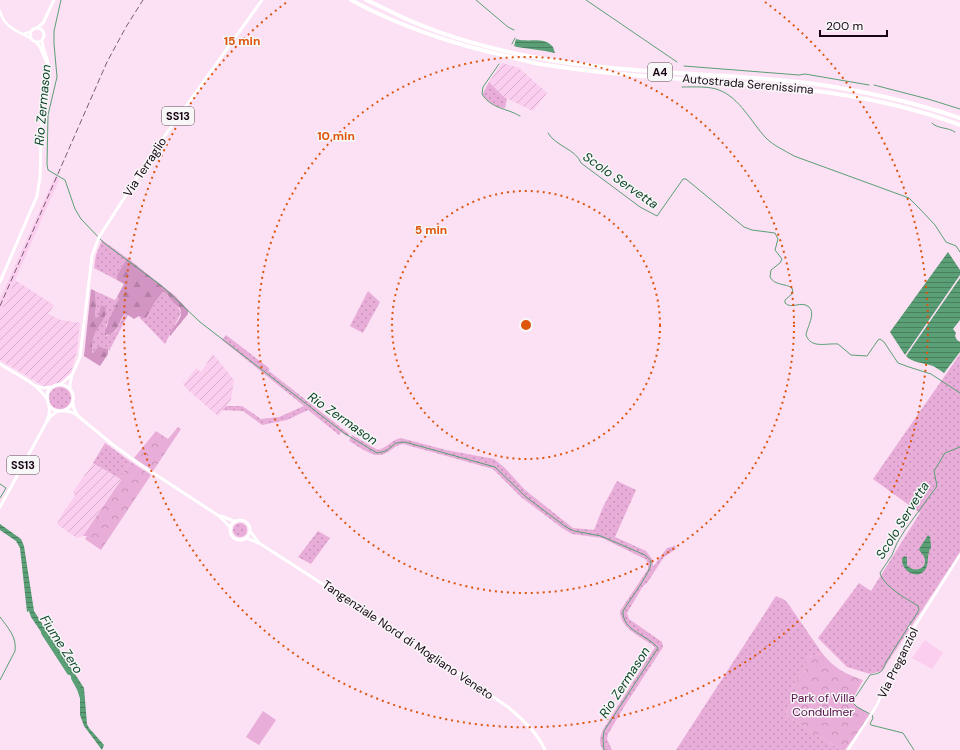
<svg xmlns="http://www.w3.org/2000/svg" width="960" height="750" viewBox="0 0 960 750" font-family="'DM Sans',sans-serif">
  <defs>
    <pattern id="industrial-furrows" width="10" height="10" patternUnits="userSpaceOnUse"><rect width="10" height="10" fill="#fbceef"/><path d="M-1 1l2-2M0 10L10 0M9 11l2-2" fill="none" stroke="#d6afcc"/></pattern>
    <pattern id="grass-dots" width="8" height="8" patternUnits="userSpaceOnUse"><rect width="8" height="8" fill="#e8add9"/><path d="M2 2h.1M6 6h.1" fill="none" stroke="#c693b9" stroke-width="1.8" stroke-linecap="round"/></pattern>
    <pattern id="forest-firs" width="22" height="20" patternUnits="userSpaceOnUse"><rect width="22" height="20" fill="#d294c3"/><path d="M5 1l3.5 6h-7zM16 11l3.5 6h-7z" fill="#b47ea7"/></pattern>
    <pattern id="park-crowns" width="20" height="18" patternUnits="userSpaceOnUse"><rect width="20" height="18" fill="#e8add9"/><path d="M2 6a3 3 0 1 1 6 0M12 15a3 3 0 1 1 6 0" fill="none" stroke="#c693b9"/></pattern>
    <pattern id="water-rules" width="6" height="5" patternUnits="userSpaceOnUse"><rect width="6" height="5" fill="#5a9f75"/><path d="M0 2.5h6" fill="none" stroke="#497f5f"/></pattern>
  </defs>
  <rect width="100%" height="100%" fill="#fce0f4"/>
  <!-- built -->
  <path fill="#fbceef" d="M56,174L59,180L0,314V299Z
    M925,640L943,653L932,669L912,658Z"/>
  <!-- industrial -->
  <path fill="url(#industrial-furrows)" d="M502,63L519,68L547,93L533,111L504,97L489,82Z
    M15,280L54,305L48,314L61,320L80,323L77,351L71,372L64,381L48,387L43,386L0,360V314Z
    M213,354L234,380L231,400L218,416L188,390L184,385L183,381L185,383L196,368L201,372Z
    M93,463L121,479L83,536L77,538L57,524L62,514L75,496L73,492Z"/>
  <!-- grass -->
  <path fill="url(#grass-dots)" d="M489,82L504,97L507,99L505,108C496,108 488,101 482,95Z
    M102,240L127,258L117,275V280L94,268L96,255Z
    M95,291L115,300L117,297L119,299L111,319L106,325V336L116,331L125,313L128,315L109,351L108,349L102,347H98L93,353C86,341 103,322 106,310L101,305L98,318H96L95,315L96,305Z
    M368,291L380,302L363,333L350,326Z
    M163,292C168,294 180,307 181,313L165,344L138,316L143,318H146L155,302Z
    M226,335L269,368V371L349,434L348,437L341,432L339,435L308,410L287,420L262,425L243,411L222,410L226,406H242L261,419L279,417L304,406L222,340Z
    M960,354V552L882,671L870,674L847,667L818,638L859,583L871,591L920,513L873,479Z
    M49 398a11 11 0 1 1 22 0a11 11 0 1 1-22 0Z
    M352,435L378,450C388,447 391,440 401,438L446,450L494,459L505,468L525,490L573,528L594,530L603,507L617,481L636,490L615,537L646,551L653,560V567L667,548L675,546L676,549L664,557L647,583L643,586L627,613L629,619L662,642L663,647L624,707L608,734L607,739L612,750H603C598,742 600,736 604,728L655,647C642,637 620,629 620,611L648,569V563L645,559L602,538L572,534L562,528L521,497L493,469L403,444C393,446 392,451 384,454C374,459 358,446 349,441Z
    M105,443L131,462L119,478L93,463Z
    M233 530a7 7 0 1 1 14 0a7 7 0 1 1-14 0Z
    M318,531L330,538L311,564L298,557Z
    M776,596L785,600L789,605L822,653L806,658V669L793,685L797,694L786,713L787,716L841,750H676Z"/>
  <!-- forest -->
  <path fill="url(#forest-firs)" d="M127,258L175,296L188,310V314L170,336C170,327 187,317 179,307C178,306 176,305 174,303C170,299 169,294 163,292L155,302L146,318H143L139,316L134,319L125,313C118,322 119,334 105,335C104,329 115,307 119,299L117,297L124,284L117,280V275Z
    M91,289L95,291L96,305L95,315L96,318L98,317L101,305L105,307C109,317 97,326 94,336C92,340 92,347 92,352L93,353L98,347H101L108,349V354L100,366L84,356Z"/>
  <!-- park -->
  <path fill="url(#park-crowns)" d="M178,427L181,429L153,471L134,458L156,431L168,439Z
    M131,462L151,475L101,550L85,539L87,536H83L121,480L119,478Z
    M822,653C834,668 845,674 863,680L851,702L870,715L845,750H841L787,716L786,713L797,694L793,685L806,669V658Z"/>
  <!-- pitch -->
  <path fill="#e8add9" d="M263,711L276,720L259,745L246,737Z"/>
  <!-- water -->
  <path fill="url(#water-rules)" d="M516,39C529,43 544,36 553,47L555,53L545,51L517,47L514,46Z
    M948,252L960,270V275L905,355L890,332Z
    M960,278V320L953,329L956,333L955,336L957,340L960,342V352L944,373C941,371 937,368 933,366C925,363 912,363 906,356Z
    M0,524L21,539L24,546L34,611L84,688L87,724L89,728L104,745L102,750L84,726L80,715V690L31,617L29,611L27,612L20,548L16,541L0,530Z
    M928,535L930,537C930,540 931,543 931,546C931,550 930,548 929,552C927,558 929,564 925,570C917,581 901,570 902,559L904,556L907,557V565C912,572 926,571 925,560C925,555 920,553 919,549Z"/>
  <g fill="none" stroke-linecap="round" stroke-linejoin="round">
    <!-- stream -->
    <path stroke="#5a9f75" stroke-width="1" d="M61,0L54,31V44L57,77L48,115L47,164L48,170L65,180L75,209L81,219L104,243L163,287L200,322L344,433L377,453L386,451L396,443L405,442L495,467L526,497L566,527L574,531L601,536L645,555C647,557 650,559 651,562C652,571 628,602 623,611C622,631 648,635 658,648L604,731L603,739L604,750
      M476,0L508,27L514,30
      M586,0L677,62
      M512,44L515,38
      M499,64L483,87L482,94C491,109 507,108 520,116
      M684,66L799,75L805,74L869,85
      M874,85L928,99L960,109
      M682,87C694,87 709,86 719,90C740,98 751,122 766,138C774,146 784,150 794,156L909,198L919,208L935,225L946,242L956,246L960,252
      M932,123C937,129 948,127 955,132
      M548,133C555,146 576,149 581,163L640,207L657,216L683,179H686L744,227L752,230L775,233L778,239L775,250L782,259L780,263L771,270L770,277C775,286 785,283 792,288L793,293L785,300V303C792,310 801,300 809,307C816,314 807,327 806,335C811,349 826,343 838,344L851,355L867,356L878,340L880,339L884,342L898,363L909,367L931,374L960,393
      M0,484L6,488L0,498
      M0,617C8,628 17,637 15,651L0,680
      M870,714L857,707L852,702L870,675C881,673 882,673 886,662L919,610L918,606C907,599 883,586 880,573L892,555L897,543L905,530L937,486L934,471L945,453L960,447
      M872,715L873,718L870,724L871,725L903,733L914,750"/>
    <!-- river -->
    <path stroke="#5a9f75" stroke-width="4" d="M43,633L69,673
      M73,678L79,689L82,698"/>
    <!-- minor -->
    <path stroke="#fff" stroke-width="2.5" d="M0,11C4,27 17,31 30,38
      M23,34L30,32
      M848,750L877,705L906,640L960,555"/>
    <!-- major -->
    <path stroke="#fff" stroke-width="3" d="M30 35a7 7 0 1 1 14 0a7 7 0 1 1-14 0Z
      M37,28L43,23L54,0
      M36,42L40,47L47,63
      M0,282L37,196L40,177L42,109L48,83L49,70C49,59 42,50 42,40
      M0,364C15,374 37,383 46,398
      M61,384L70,376
      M36,386L43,388L52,387
      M70,389V384L72,375L80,357L92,256L99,237L159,144L262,0
      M73,403L74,409L78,416L112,444L138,463L219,516L231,528
      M65,411L71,412L77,415
      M47,420C49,416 50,411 49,407C47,398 44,389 56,385C62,383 67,386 71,390C80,405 61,419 49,406
      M0,507L46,423L50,417L57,411
      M221,516L236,522
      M230 530a10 10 0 1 1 20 0a10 10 0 1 1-20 0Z
      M250,531L259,543
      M246,538L259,543L391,628L508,707C523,720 537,732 545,750"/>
    <!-- highway -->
    <path stroke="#fff" stroke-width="4" d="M351,0C401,27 455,45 511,57C523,60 535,64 547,65C685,87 828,75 960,125
      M366,0C382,7 397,15 413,22C456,40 503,52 549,60C635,74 722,73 808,83C860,90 910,101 960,118"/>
    <!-- rail -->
    <path stroke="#755e6f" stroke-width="1" stroke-dasharray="6 3" stroke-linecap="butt" d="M0,306L107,62L126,27L143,0"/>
  </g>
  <!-- distance rings -->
  <g fill="none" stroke="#de550c" stroke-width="2" stroke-dasharray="2 4">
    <circle cx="526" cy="325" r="134"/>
    <circle cx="526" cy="325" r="268"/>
    <path d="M765 2A402 402 0 1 1 287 2"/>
  </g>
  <g text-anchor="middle" stroke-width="3" stroke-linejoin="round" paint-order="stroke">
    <!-- shield labels -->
    <g fill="#f7f7f7" stroke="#5b4d58" stroke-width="1">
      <rect x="648" y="63" width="24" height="18" rx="3"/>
      <rect x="162" y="107" width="32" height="18" rx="3"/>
      <rect x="7" y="456" width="32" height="18" rx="3"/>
    </g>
    <g font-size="11" font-weight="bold" fill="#180414">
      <text x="660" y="76">A4</text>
      <text x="178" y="120">SS13</text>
      <text x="23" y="469">SS13</text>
    </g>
    <!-- street labels -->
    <g font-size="12" fill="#180414" stroke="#f7f7f7">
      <text transform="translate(748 84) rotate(5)" y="4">Autostrada Serenissima</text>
      <text transform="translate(145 167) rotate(-57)" y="4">Via Terraglio</text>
      <text transform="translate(408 640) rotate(34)" y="4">Tangenziale Nord di Mogliano Veneto</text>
      <text transform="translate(898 663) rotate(-64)" y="4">Via Preganziol</text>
    </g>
    <!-- park labels -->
    <g font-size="12" fill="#58104c" stroke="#f7f7f7">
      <text x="823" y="702">Park of Villa<tspan x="823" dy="14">Condulmer</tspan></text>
    </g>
    <!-- water labels -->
    <g font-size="13" font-style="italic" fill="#0e4529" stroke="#f7f7f7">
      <text transform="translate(42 105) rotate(-85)" y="5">Rio Zermason</text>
      <text transform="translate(621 180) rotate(35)" y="5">Scolo Servetta</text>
      <text transform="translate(343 418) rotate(35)" y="5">Rio Zermason</text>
      <text transform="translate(902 520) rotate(-58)" y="5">Scolo Servetta</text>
      <text transform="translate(62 644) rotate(57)" y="5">Fiume Zero</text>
      <text transform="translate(624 682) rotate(-57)" y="5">Rio Zermason</text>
    </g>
  </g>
  <circle cx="526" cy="325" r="6" fill="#de550c" stroke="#f7f7f7" stroke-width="2"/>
  <g font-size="12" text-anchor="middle" font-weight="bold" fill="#de550c" stroke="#f7f7f7" stroke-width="3" stroke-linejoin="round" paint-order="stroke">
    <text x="242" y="45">15 min</text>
    <text x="336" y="140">10 min</text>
    <text x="431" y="234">5 min</text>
  </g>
  <!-- scale -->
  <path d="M820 30v6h67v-6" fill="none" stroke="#180414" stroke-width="2"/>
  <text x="826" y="30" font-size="12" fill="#180414" stroke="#f7f7f7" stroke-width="3" paint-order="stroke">200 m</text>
</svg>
